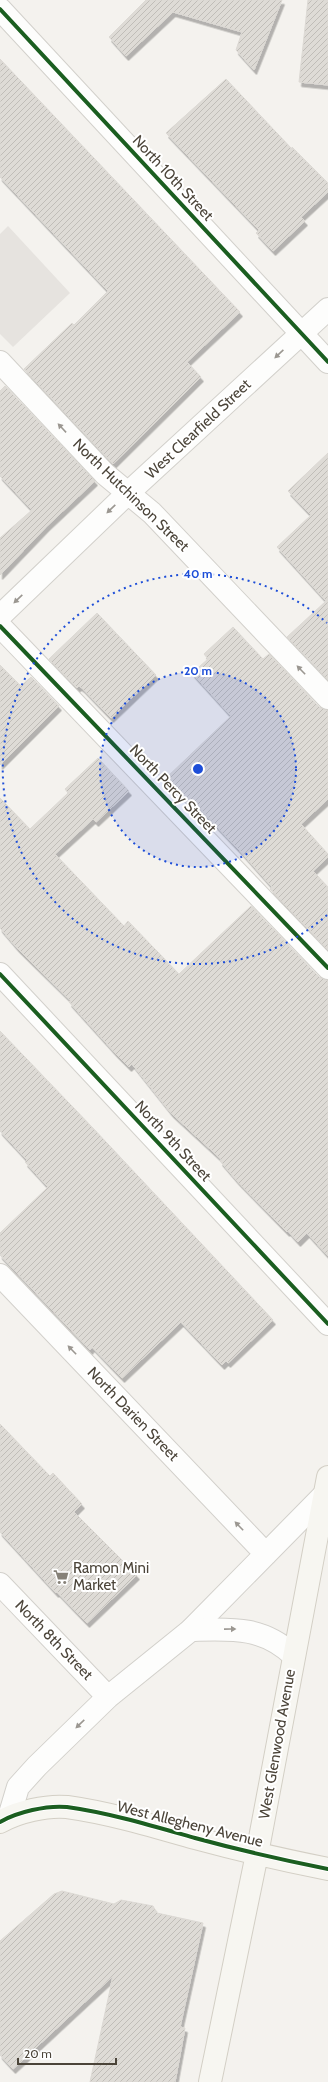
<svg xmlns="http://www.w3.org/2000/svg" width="328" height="2082" viewBox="0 0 328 2082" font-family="Cabin,sans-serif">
  <defs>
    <pattern id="building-hatch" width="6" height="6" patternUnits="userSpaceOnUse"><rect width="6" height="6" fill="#dedbd6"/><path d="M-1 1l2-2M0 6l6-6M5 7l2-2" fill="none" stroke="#c0bdb8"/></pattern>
    <filter id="shadow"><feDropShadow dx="2.5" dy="4.5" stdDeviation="0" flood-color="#0004"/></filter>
  </defs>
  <rect width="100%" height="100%" fill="#f4f2ee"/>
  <!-- parking -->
  <path fill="#e6e3df" d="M8,226L70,293L13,347L0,334V234Z"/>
  <!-- building -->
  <path fill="url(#building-hatch)" stroke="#dcd9d4" filter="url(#shadow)" d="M146,0H282L254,70L236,50L242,32L173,12L126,56L109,37Z
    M308,0H328V85L299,82Z
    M0,59L240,312L187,362L201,377L113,464L24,369L72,323L74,325L108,291L0,177Z
    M226,79L292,149V147L328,183V192L301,217L305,221L273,251L256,233L259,230L166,133Z
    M5,386L95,481L47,526L0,575V538L32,510L0,476V391Z
    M328,453V680L287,637L326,601L277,547L311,515L288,491Z
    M97,613L156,675L111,718L82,688L79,686L77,688L49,659Z
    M233,627L263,659L269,654L319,707L328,710V799L301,824L328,854V857L313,871L328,887V950L270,889L272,887L240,851L198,807L196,809L166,778L231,716L192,673L208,659L204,654Z
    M0,665L21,686L31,677L59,706L0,765Z
    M98,758L129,791L96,822L93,819L55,854L124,926L128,921L179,974L251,906L319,977L328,980V1256L307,1233L298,1242L288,1231L287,1232L238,1182L220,1161L222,1160L171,1113L132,1064L129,1067L116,1054L69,1002L71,1001L17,948L0,928V798L30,829L68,793L65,789Z
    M0,1031L92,1127L273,1320L228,1363L226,1361L222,1365L181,1322L122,1378L92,1347L90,1350L0,1255V1233L48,1187L25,1162L27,1160L0,1131Z
    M0,1424L50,1476L53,1473L82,1504L74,1512L137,1575L87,1623L57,1592L56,1593L0,1532Z
    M62,1891L114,1904L121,1900L153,1906L157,1913L203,1923L180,2027L185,2028L175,2082H90L113,1976L13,2069L0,2055V1941L54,1894Z"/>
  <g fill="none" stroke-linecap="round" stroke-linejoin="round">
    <defs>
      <path id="minor" d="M0,9L328,362
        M0,362L105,474L152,513L328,698
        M0,616L128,493L328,309
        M0,626L328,968
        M0,974L328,1324
        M0,1275L266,1554
        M0,1584L108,1697
        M9,1817L18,1787L37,1766L108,1697L191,1630L324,1495"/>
      <path id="tertiary" d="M191,1630C231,1629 262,1626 293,1655"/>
      <path id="secondary" d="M0,1822C17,1812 47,1805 67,1807C110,1813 153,1826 195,1838C239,1850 283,1860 328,1869
        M210,2082L257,1854L328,1477"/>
    </defs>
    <!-- minor casing -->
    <use href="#minor" stroke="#d2d0cb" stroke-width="24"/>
    <!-- tertiary casing -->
    <use href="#tertiary" stroke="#d2d0cb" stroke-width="24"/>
    <!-- secondary casing -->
    <use href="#secondary" stroke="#d3cfc5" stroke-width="24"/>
    <!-- minor -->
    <use href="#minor" stroke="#fdfdfc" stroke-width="22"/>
    <!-- tertiary -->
    <use href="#tertiary" stroke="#fdfdfc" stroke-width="22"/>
    <!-- secondary -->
    <use href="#secondary" stroke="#f7f6f1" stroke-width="22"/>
    <defs>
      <path id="cycleway" d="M0,9L328,362
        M0,626L328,968
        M0,974L328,1324
        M0,1822C17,1812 47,1805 67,1807C110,1813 153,1826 195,1838C239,1850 283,1860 328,1869"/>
    </defs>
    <!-- cycleway casing -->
    <use href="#cycleway" stroke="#fff" stroke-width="6"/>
    <!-- cycleway -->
    <use href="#cycleway" stroke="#1b5e20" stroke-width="4"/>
  </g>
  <!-- one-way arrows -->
  <defs><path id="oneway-solid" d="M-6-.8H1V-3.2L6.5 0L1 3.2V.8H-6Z"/></defs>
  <g fill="#9b9791">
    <use href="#oneway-solid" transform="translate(279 354) rotate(137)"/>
    <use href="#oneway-solid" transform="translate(62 428) rotate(-133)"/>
    <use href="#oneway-solid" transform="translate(111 509) rotate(136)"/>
    <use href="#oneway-solid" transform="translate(18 599) rotate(136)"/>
    <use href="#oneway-solid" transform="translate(301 670) rotate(-134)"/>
    <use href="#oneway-solid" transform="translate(72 1350) rotate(-134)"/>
    <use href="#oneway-solid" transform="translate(239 1526) rotate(-134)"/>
    <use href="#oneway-solid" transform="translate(230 1629) rotate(-1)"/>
    <use href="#oneway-solid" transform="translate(80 1724) rotate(136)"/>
  </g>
  <!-- distance rings -->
  <circle cx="198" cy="769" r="98" fill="#1d4ed8" fill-opacity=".12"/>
  <g fill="none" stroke="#1d4ed8" stroke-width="2" stroke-dasharray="2 4">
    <circle cx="198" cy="769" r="98"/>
    <path d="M327 915A195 195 0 1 1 327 623"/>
  </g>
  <!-- icons -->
  <defs>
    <symbol id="supermarket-bare" viewBox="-9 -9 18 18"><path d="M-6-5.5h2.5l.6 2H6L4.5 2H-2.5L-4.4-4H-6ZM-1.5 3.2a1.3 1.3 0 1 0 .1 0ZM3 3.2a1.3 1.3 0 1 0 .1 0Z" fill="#868178" stroke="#fff" stroke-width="2.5" paint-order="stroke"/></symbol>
  </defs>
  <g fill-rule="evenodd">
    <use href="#supermarket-bare" x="50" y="1566" width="22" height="22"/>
  </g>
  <g text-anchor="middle" stroke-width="4" stroke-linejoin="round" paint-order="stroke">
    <!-- street labels -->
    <g font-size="15" fill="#4b4439" stroke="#fff">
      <text transform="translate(173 178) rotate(47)" y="5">North 10th Street</text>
      <text transform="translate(198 429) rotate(-43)" y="5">West Clearfield Street</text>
      <text transform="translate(131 495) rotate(44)" y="5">North Hutchinson Street</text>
      <text transform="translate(173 789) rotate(46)" y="5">North Percy Street</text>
      <text transform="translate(173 1141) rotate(47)" y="5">North 9th Street</text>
      <text transform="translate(133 1414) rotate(46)" y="5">North Darien Street</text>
      <text transform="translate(54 1640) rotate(46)" y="5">North 8th Street</text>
      <text transform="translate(277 1744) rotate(-80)" y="5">West Glenwood Avenue</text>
      <text transform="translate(190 1824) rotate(14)" y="5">West Allegheny Avenue</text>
    </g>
    <!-- poi labels -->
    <g font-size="15" fill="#4b4439" stroke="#fff" text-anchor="start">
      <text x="73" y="1573">Ramon Mini<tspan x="73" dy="17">Market</tspan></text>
    </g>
  </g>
  <circle cx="198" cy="769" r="6" fill="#1d4ed8" stroke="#fff" stroke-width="2"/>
  <g font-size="12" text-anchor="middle" font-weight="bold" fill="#1d4ed8" stroke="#fff" stroke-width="4" stroke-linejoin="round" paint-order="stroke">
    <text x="198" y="578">40 m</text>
    <text x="198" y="675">20 m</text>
  </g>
  <!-- scale -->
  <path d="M18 2058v6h98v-6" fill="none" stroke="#4b4439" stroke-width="2"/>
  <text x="24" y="2058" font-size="12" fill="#4b4439" stroke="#ffffff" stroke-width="3" paint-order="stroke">20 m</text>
</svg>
